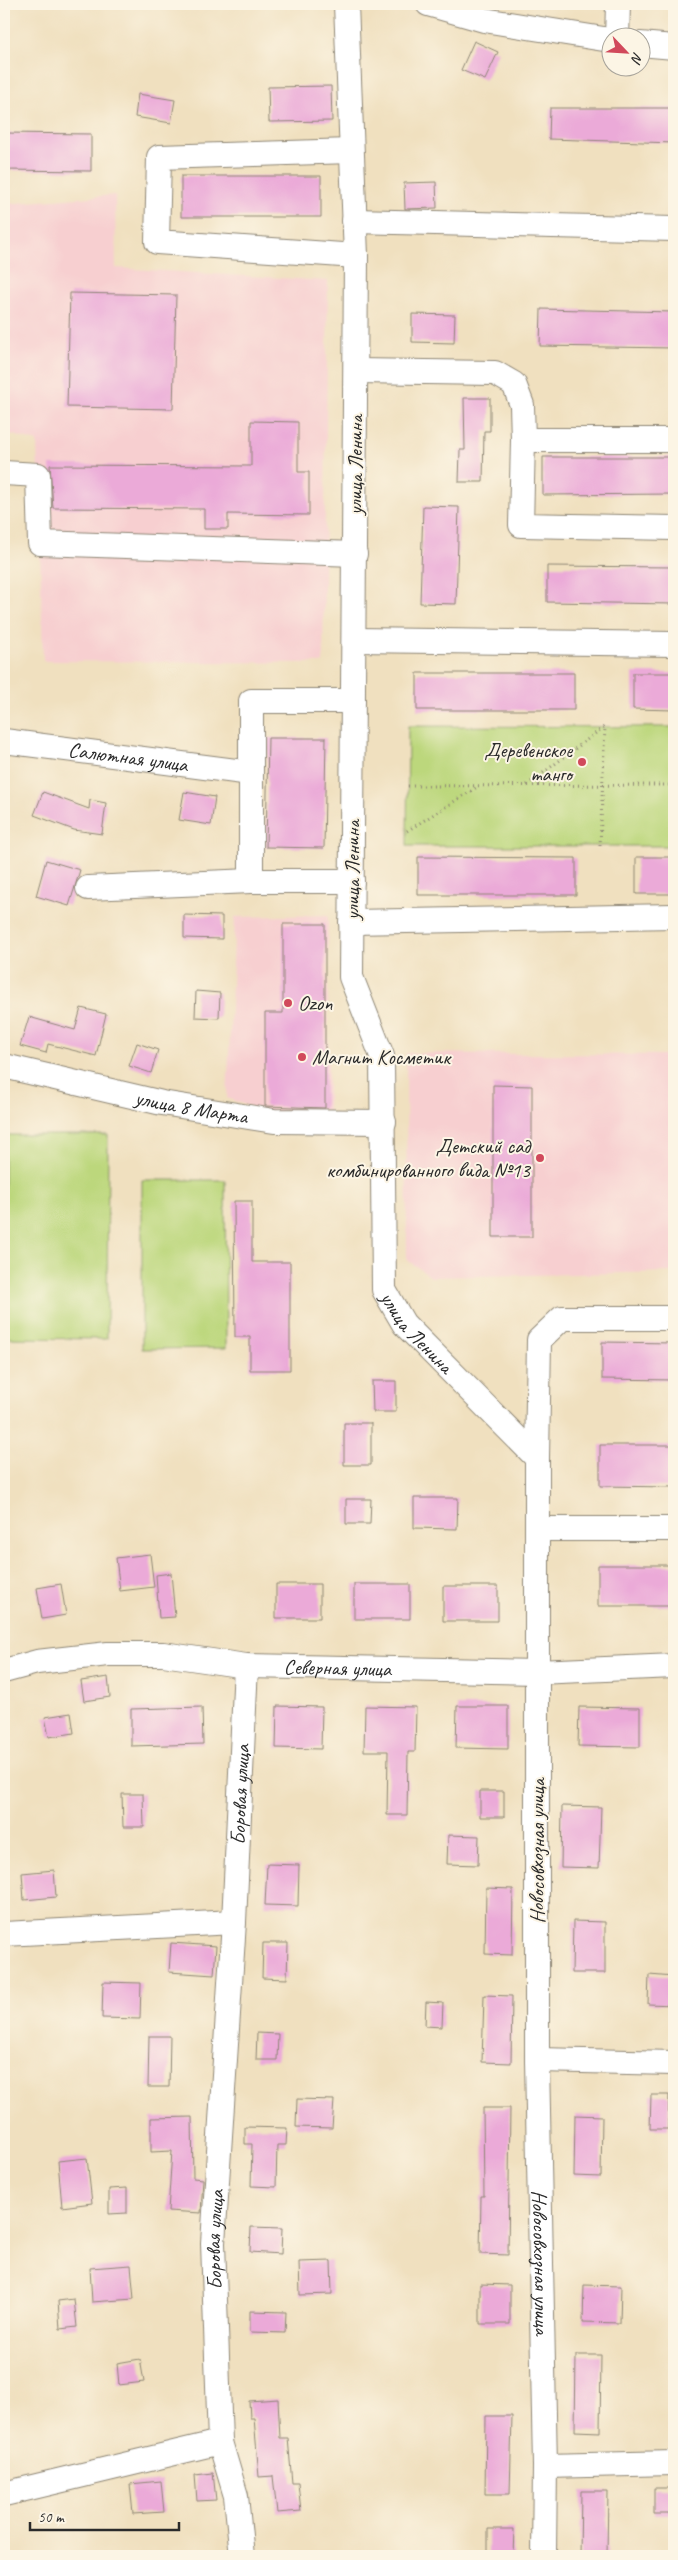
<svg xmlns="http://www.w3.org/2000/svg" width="678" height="2560" viewBox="0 0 678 2560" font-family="Caveat,sans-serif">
  <rect width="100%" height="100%" fill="#fcf5e5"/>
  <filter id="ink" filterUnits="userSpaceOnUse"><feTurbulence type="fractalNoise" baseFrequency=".02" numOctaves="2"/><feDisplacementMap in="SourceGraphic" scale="10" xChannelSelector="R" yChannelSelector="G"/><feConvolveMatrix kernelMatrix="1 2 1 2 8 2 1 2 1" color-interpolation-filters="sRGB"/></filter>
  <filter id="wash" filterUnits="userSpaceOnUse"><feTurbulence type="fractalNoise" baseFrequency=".0096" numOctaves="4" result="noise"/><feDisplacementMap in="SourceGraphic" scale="20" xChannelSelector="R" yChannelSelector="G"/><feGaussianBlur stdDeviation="1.12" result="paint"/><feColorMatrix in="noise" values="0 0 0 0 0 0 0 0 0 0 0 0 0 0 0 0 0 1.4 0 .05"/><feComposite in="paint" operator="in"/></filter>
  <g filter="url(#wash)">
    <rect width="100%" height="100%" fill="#f0e0bf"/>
    <!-- built -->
    <path fill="#f7cfd0" d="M115,195L116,268L328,281L323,663L43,661L37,442L4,432V204Z
      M328,915V1111L263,1112L227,1098L235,917Z
      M406,1053L674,1055V1272L431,1277L407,1260Z"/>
    <!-- green -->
    <path fill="#bcd77c" stroke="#748154" d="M408,726L674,727V846H407Z
      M4,1135H108L107,1339L4,1338Z
      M142,1180H225L226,1348L142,1349Z"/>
    <g id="blocks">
      <!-- building -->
      <path fill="#ebaad8" d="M474,41L498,52L485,80L461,70Z
        M331,86L332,121L269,122L268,87Z
        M138,94L175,100L171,123L135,117Z
        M550,108H674V143L549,139Z
        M4,133L91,134V171L4,170Z
        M181,176H321V217H181Z
        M436,182L437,208L405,209L404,183Z
        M70,293L176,295L173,409L67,407Z
        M541,309L674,312V348L540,346Z
        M412,314L455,315L454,343L412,342Z
        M464,398H490V431H484L483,482H459L460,450H465Z
        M251,421L298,422V472H309V515L228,514V529H204V509L53,508L50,465L251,466Z
        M543,457H674V494L543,495Z
        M423,506L459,507L456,604L420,603Z
        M547,566L674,567V604L547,602Z
        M417,673H574V710H417Z
        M633,673H674V710L633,709Z
        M268,738H326L324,848L266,847Z
        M43,792L89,809L90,800L106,803L102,834L74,830L34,815Z
        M184,792L215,797L211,825L179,820Z
        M418,857L576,858V895H418Z
        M636,857H674V894H636Z
        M46,860L80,870L69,906L36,896Z
        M184,915L222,916V939L184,938Z
        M283,924H325V1108L265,1106V1013H283Z
        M196,991L220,993L219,1018L195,1017Z
        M81,1008L106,1014L96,1056L48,1044L46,1053L20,1046L29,1017L75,1030Z
        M137,1043L158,1050L151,1073L129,1066Z
        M493,1085L532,1086V1237H493Z
        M234,1201H252V1262H290V1370H250V1337H235Z
        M602,1342L674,1343V1380L602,1379Z
        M372,1381H396V1412H373Z
        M344,1423H371V1465H344Z
        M600,1445H674V1487L600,1486Z
        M414,1498H458L457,1529L414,1528Z
        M346,1499H371L370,1524H346Z
        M150,1554L154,1587L120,1591L116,1558Z
        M598,1565H674V1606H598Z
        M171,1573L175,1617L159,1618L156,1575Z
        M61,1584L66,1615L42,1619L37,1588Z
        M276,1584H320V1618H276Z
        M354,1584H410V1619H354Z
        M443,1586H498V1621H443Z
        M108,1677L110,1697L84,1701L81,1681Z
        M277,1706L322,1707L321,1749L276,1748Z
        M365,1706L416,1707L415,1752H408L407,1815H387L388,1751H364Z
        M457,1706H508V1749L456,1748Z
        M202,1707L203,1744L131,1746V1709Z
        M579,1707L640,1708V1747L578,1746Z
        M71,1713L74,1733L49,1737L45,1717Z
        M480,1791H504V1817H480Z
        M122,1794H143L144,1827H123Z
        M562,1806L601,1807L599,1868L561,1867Z
        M448,1835L479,1836L478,1865L447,1864Z
        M267,1864L299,1865L298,1906L265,1905Z
        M54,1870L56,1897L24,1900L22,1873Z
        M486,1888L513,1889L512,1955L485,1954Z
        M573,1921L605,1922V1973H572Z
        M171,1943L216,1946L214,1975L169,1972Z
        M263,1943H288L287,1979L262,1978Z
        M649,1975L674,1977V2005L648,2004Z
        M103,1982L141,1983L140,2019L102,2018Z
        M484,1995L512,1996L511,2063L482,2062Z
        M426,2002L443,2003L442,2027L425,2026Z
        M257,2033L278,2034L277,2060H256Z
        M149,2036H170L169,2087H148Z
        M651,2095H669L668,2129H650Z
        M297,2099L334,2100L332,2128L296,2127Z
        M483,2108H510L508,2255L480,2254L481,2196H484Z
        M575,2115L602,2116L601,2177L574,2176Z
        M192,2117L193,2178L203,2179L201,2213L168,2211L172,2151L151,2152V2118Z
        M245,2127L287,2128L286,2145H277L276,2187L251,2186L252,2144H245Z
        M87,2158L92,2203L62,2207L58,2161Z
        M127,2188V2213L109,2214V2189Z
        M251,2227L282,2228L281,2254L250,2252Z
        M331,2261L332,2294L300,2295L299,2262Z
        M131,2265L134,2299L92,2302L90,2268Z
        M480,2284L510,2285V2324H480Z
        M584,2285L621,2286L620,2323L583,2322Z
        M74,2299L77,2327L60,2329L58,2301Z
        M250,2311L286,2312L285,2333L250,2332Z
        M576,2355H601L600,2432L575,2431Z
        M140,2359L144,2382L119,2385L117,2363Z
        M278,2399L280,2438H288L292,2483H298L301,2511L277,2513L273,2476L259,2477L254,2418H250L249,2401Z
        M486,2416H512L510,2494H485Z
        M213,2473L216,2500L197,2501L195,2475Z
        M161,2481L164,2512L133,2514L130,2484Z
        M654,2488H674V2514H654Z
        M581,2491H608L607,2556H580Z
        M488,2529H514L513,2556H488Z"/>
    </g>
  </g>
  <g filter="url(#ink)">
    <use href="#blocks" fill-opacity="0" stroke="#8e8675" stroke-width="1"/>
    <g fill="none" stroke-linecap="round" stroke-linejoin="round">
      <defs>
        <g id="minor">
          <path id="s1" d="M346,4L356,256L351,977L382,1056L384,1290L404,1324L537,1458V2060L545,2466L544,2556"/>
          <path d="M428,4L484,20L610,40"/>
          <path d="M617,38L618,4"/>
          <path d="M640,44L674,47"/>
          <path d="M351,151L159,157L157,242L356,256"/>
          <path d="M354,221L674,229"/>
          <path d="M356,371L495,373L514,384L522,405L523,440H674"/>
          <path d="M523,440L521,525L674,528"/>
          <path d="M4,473L38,475L40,543L355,554"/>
          <path d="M354,640L674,644"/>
          <path id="s2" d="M4,741L251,773"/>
          <path d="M352,881H251V701H353"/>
          <path d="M88,888L251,881"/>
          <path d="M351,922L674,916"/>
          <path id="s3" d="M4,1066L162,1103L274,1121L384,1122"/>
          <path d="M537,1458L539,1340L562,1318H674"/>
          <path d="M537,1529H674"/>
          <path id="s4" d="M4,1671L37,1662L108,1654H163L246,1666L537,1672L674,1666"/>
          <path d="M4,1934L234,1922"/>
          <path d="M537,2060L674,2063"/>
          <path d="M545,2466L674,2463"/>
          <path d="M4,2494L220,2442"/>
          <path id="s5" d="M242,2556L236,2496L220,2442L213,2243L234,1922L246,1666"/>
        </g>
      </defs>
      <!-- minor casing -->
      <use href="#minor" stroke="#8e8675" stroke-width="26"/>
      <!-- path -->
      <path stroke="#8e8675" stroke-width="3" stroke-dasharray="1 4" stroke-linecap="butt" d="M527,785L604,727
        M408,786L674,785
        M407,831L479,786
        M600,846L605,727"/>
      <!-- minor -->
      <use href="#minor" stroke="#fff" stroke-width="24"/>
    </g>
  </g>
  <!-- markers -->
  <g fill="#d1495b" stroke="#fcf5e5" stroke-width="2">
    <circle cx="582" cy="762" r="5"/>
    <circle cx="288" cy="1003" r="5"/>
    <circle cx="302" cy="1057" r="5"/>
    <circle cx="540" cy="1158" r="5"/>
  </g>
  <g text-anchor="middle" stroke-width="4" stroke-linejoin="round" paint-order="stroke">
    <!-- street labels -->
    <g font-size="21" fill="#2b2b2b" stroke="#fcf5e5">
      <text transform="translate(355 465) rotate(-90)" y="7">улица Ленина</text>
      <text dy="7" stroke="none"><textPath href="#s2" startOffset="125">Салютная улица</textPath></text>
      <text transform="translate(352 870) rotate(-90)" y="7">улица Ленина</text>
      <text dy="7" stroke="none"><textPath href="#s3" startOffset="192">улица 8 Марта</textPath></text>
      <text dy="7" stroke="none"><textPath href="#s1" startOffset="1346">улица Ленина</textPath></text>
      <text dy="7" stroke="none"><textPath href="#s4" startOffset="336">Северная улица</textPath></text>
      <text dy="7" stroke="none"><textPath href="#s5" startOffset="765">Боровая улица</textPath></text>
      <text transform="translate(537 1851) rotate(-90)" y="7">Новосовхозная улица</text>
      <text dy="7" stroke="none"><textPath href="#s5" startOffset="319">Боровая улица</textPath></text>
      <text dy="7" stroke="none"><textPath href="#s1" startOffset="2325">Новосовхозная улица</textPath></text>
    </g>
    <!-- poi labels -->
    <g font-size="21" fill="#2b2b2b" stroke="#fcf5e5" text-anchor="end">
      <text x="572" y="757">Деревенское<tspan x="572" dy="24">танго</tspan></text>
      <text x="298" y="1010" text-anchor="start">Ozon</text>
      <text x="312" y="1064" text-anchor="start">Магнит Косметик</text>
      <text x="530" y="1153">Детский сад<tspan x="530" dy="24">комбинированного вида №13</tspan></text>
    </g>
  </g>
  <!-- margin -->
  <rect width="678" height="2560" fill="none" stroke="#fcf5e5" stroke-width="20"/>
  <!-- north arrow -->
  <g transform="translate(626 52) rotate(115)"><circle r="24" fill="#fcf5e5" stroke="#a8a49b"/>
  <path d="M0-4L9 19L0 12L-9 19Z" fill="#d1495b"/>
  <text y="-8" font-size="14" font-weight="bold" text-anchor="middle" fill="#2b2b2b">N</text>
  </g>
  <!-- scale -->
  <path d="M30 2522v8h149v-8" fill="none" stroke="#2b2b2b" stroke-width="2.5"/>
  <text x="38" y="2522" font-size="15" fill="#2b2b2b" stroke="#fcf5e5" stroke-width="4" paint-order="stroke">50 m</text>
</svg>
